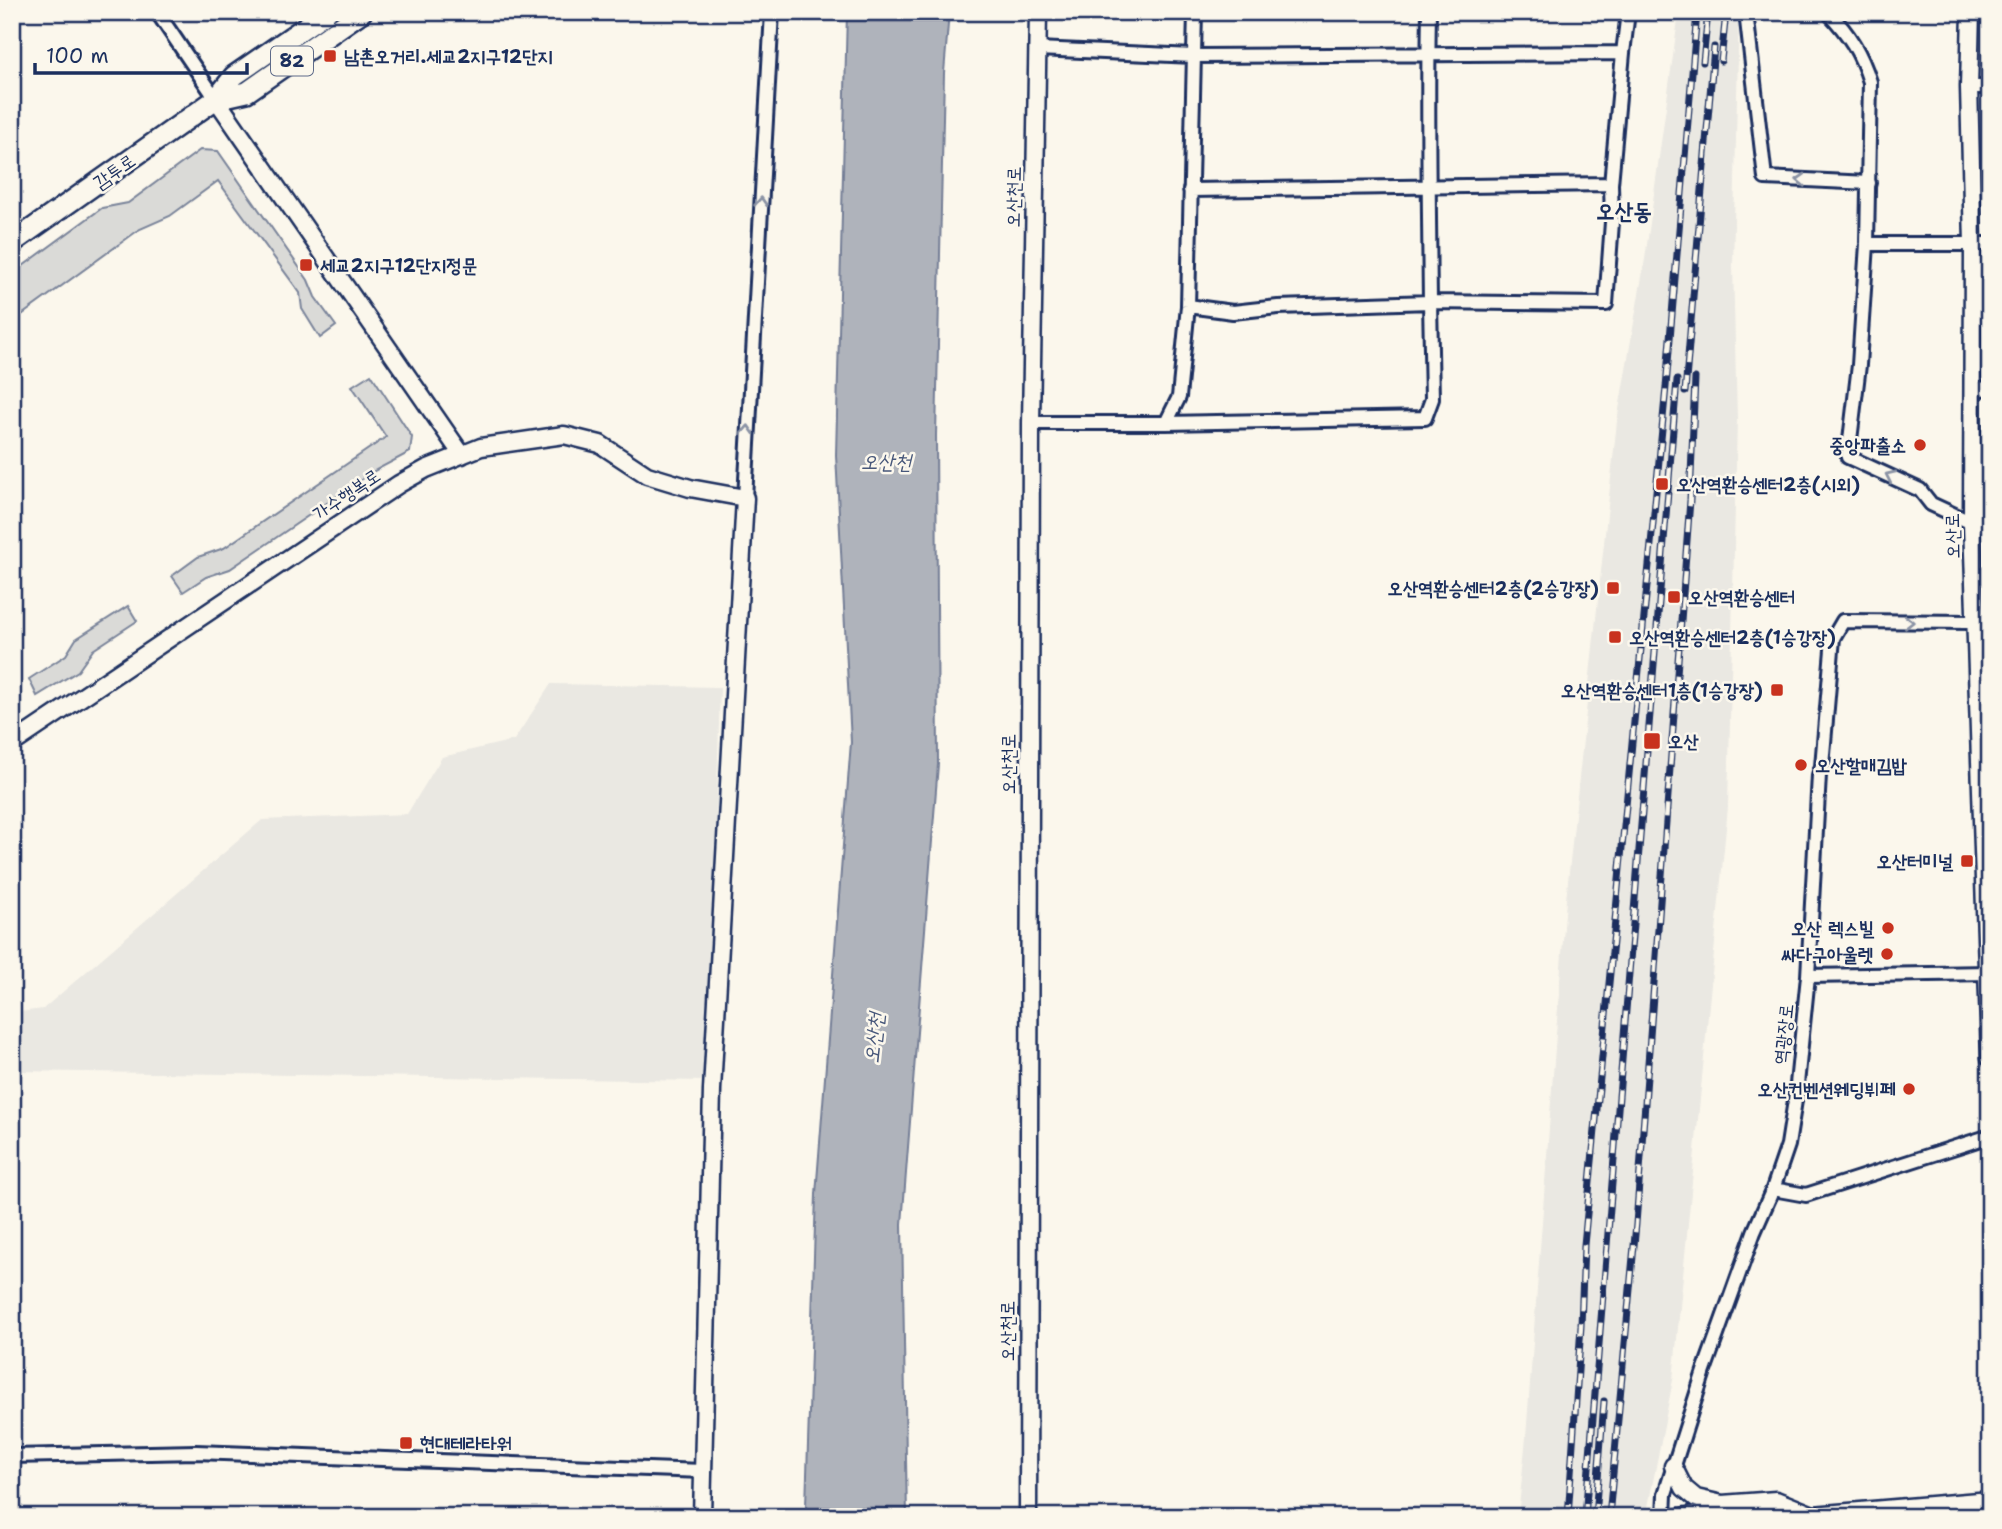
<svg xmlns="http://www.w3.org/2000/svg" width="2002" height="1529" viewBox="0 0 2002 1529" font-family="'Shantell Sans','Poor Story',sans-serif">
  <rect width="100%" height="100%" fill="#fbf7ec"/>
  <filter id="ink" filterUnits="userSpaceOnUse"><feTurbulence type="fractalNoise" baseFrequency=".0143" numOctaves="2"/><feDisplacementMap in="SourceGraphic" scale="14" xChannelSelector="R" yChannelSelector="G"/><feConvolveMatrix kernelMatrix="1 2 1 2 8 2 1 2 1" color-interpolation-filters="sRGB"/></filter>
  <g filter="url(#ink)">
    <!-- built -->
    <path fill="#eae8e2" d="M1679,12H1739L1733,266L1737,419L1728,807L1673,1380L1646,1517H1518L1526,1437L1566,900L1617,421L1645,259Z
      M551,684L720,687L709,1081L12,1071V1013L43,1009L262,820L407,814L442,757L514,740Z"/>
    <!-- green -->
    <path fill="#dadad7" stroke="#7a849a" stroke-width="2" d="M200,150L218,151L308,280L315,297L336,326L320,338L302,309L300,293L218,181L170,216L140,229L12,322V274L102,208L128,203Z
      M371,374L412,437L410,452L374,471L230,569L206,577L183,592L172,576L198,557L224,548L386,437L352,386Z
      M128,606L137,621L93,650L78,671L37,696L29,679L66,655L76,639Z"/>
    <!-- water -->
    <path fill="#afb3bb" stroke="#747e96" stroke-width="2" d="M847,12H949L944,73L936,436L938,764L902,1224L907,1517H807L806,1506L816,1194L851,742L836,455Z"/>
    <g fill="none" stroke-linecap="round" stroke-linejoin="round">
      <defs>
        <path id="minor" d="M157,12L216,99
          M1746,12L1765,178L1869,183
          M1828,12C1849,34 1861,53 1870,82L1867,244L1859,365L1848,457L1920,490L1931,504L1972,523
          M1037,49L1194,56L1623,53L1611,184L1612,222L1606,304L1430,302C1429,205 1427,109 1429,12
          M1623,53L1628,12
          M1969,87H1990
          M1190,190L1611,184
          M1867,244H1990
          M1972,388L1990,389
          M1031,423H1166L1425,418L1432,399L1430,302L1278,307L1233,312L1188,306
          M1166,423L1179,397L1188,306L1195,12
          M745,498L772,12
          M1808,976L1990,973
          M1773,1189L1806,1195L1990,1136
          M12,1456L196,1452L703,1471
          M1664,1517L1665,1494L1704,1371L1754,1232L1773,1189L1788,1145L1796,1094L1808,976L1819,775L1822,766L1833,638L1843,621L1976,622"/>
        <path id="tertiary" d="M1971,12L1969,87L1973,244L1972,523L1990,1058
          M216,99L462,455
          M1972,523H1990
          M12,744L399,484L426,469L481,447L564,435L600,444L647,475L690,488L745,498L712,1090L702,1517
          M1673,1466L1684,1488L1696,1498L1722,1504L1776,1500L1813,1515L1990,1500
          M1028,1517L1031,423L1038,12
          M1680,1517L1702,1514L1722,1504"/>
        <path id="primary" d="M216,99L247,92L362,12
          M12,243L216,99L234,76L327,12"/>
      </defs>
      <!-- minor casing -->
      <use href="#minor" stroke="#1b2f5e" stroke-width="18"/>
      <!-- tertiary casing -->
      <use href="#tertiary" stroke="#1b2f5e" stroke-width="21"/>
      <!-- primary casing -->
      <use href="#primary" stroke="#1b2f5e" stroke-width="24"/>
      <!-- minor -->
      <use href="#minor" stroke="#fbf7ec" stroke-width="12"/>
      <!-- tertiary -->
      <use href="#tertiary" stroke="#fbf7ec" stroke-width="16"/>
      <!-- primary -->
      <use href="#primary" stroke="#fbf7ec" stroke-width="19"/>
      <defs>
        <path id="rail" d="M1721,61L1726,12
          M1703,62L1708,12
          M1685,392L1714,47
          M1568,1517L1581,1326L1584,1245L1666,387L1697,12
          M1585,1517L1677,380
          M1595,1517L1604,1401
          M1609,1517L1636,1224L1690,500L1695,378"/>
      </defs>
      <!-- rail casing -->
      <use href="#rail" stroke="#1b2f5e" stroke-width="7"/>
      <!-- rail -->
      <use href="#rail" stroke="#fbf7ec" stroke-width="4.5" stroke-dasharray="13" stroke-linecap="butt"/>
    </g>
    <!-- one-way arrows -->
    <defs><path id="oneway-chevron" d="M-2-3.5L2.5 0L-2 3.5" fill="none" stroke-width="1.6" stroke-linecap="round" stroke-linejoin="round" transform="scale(1.75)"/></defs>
    <g stroke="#8b93a5">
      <use href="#oneway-chevron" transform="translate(1801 180) rotate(-177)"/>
      <use href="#oneway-chevron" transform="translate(761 202) rotate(-87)"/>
      <use href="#oneway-chevron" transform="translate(748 430) rotate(-87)"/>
      <use href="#oneway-chevron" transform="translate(1890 476) rotate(-155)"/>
      <use href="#oneway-chevron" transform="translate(1909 622)"/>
    </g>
  </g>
  <!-- markers -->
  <g fill="#c8321e" stroke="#fbf7ec" stroke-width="2.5">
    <rect x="323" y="49" width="14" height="14" rx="3.5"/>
    <rect x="299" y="258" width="14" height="14" rx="3.5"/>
    <circle cx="1920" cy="445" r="7"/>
    <rect x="1655" y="477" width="14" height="14" rx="3.5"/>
    <rect x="1606" y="581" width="14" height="14" rx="3.5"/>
    <rect x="1667" y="590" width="14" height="14" rx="3.5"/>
    <rect x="1608" y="630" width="14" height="14" rx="3.5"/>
    <rect x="1770" y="683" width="14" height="14" rx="3.5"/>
    <rect x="1643" y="732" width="18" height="18" rx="3.5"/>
    <circle cx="1801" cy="765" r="7"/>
    <rect x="1960" y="854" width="14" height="14" rx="3.5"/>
    <circle cx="1888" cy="928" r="7"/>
    <circle cx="1887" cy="954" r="7"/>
    <circle cx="1909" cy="1089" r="7"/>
    <rect x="399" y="1436" width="14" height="14" rx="3.5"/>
  </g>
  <g text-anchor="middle" stroke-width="5" stroke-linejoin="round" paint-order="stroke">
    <!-- shield labels -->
    <rect fill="#fbf7ec" stroke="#5e6b89" stroke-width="2" x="271" y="46.5" width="42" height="29" rx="5"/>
    <g font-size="18" font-weight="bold" fill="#1b2f5e">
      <text x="292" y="67">82</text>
    </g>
    <!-- poi labels -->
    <g font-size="19" font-weight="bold" fill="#1b2f5e" stroke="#fbf7ec" text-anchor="start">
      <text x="344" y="63">남촌오거리.세교2지구12단지</text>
      <text x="320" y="272">세교2지구12단지정문</text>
      <text x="1906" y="452" text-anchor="end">중앙파출소</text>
      <text x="1676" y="491">오산역환승센터2층(시외)</text>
      <text x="1599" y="595" text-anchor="end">오산역환승센터2층(2승강장)</text>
      <text x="1688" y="604">오산역환승센터</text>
      <text x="1629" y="644">오산역환승센터2층(1승강장)</text>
      <text x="1763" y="697" text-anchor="end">오산역환승센터1층(1승강장)</text>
      <text x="1668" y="748">오산</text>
      <text x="1815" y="772">오산할매김밥</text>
      <text x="1953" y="868" text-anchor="end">오산터미널</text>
      <text x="1874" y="935" text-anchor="end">오산 렉스빌</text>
      <text x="1873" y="961" text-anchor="end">싸다구아울렛</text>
      <text x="1895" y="1096" text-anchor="end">오산컨벤션웨딩뷔페</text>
      <text x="420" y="1450">현대테라타워</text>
    </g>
    <!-- street labels -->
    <g font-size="19" fill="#1b2f5e" stroke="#fbf7ec">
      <text transform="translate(114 171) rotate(-35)" y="7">감투로</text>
      <text transform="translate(1013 197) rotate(-89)" y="7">오산천로</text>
      <text transform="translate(346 494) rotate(-34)" y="7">가수행복로</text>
      <text transform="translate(1952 536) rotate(-91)" y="7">오산로</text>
      <text transform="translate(1008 764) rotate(-90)" y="7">오산천로</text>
      <text transform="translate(1783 1034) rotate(-84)" y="7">역광장로</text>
      <text transform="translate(1007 1331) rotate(-90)" y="7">오산천로</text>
    </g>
    <!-- water labels -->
    <g font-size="21" font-style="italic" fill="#47577a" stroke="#fbf7ec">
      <text x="886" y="469">오산천</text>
      <text transform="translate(874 1038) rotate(-84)" y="7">오산천</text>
    </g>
    <!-- quarter labels -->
    <g font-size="23" font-weight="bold" fill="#1b2f5e" stroke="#fbf7ec">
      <text x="1624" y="219">오산동</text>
    </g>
  </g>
  <!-- margin -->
  <rect width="2002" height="1529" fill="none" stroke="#fbf7ec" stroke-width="42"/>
  <rect x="21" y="21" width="1960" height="1487" fill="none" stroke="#1b2f5e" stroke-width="2.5" filter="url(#ink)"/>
  <!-- scale -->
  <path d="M35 63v10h212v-10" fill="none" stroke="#1b2f5e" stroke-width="3.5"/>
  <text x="46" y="63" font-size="21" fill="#1b2f5e" stroke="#fbf7ec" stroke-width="5" paint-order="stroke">100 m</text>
</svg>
